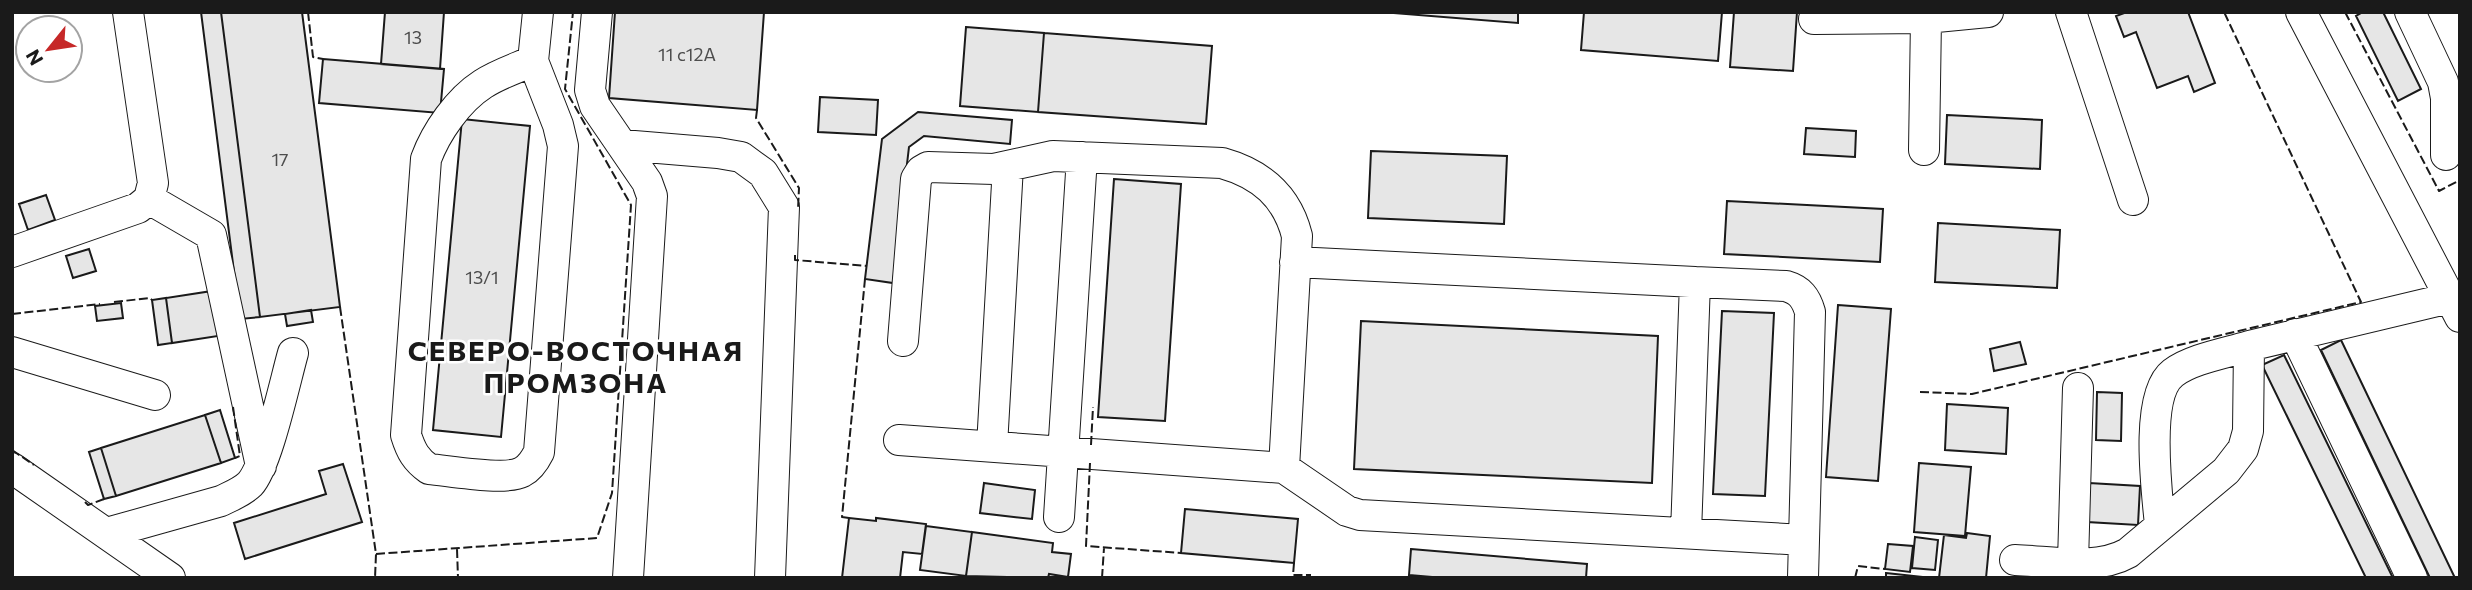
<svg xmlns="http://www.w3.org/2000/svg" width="2472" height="590" viewBox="0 0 2472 590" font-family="Commissioner,sans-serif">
  <rect width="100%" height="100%" fill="#fff"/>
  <!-- building -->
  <path fill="#e6e6e6" stroke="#1a1a1a" stroke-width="2" d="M201,12H221L260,317L240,319Z
    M221,12H302L340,307L260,317Z
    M385,12H444L440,69L381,64Z
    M615,12H764L757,110L609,98Z
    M1381,12H1518V23Z
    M1584,12H1722L1718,61L1581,50Z
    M1734,12H1797L1793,71L1730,67Z
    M2127,12H2188L2215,83L2194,92L2188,76L2157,88L2136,32L2124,37L2116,16Z
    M2363,12H2383L2421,89L2398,101L2356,16Z
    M966,27L1044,33L1038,112L960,106Z
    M1044,33L1212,46L1206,124L1038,112Z
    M323,59L444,69L440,113L319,103Z
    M820,97L878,100L876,135L818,132Z
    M918,112L1012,120L1010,144L924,136L909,147L893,283L865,279L882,139Z
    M1947,115L2042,120L2040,169L1945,164Z
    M462,119L530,126L501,437L433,430Z
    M1806,128L1856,131L1855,157L1804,154Z
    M1371,151L1507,156L1504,224L1368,218Z
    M1114,179L1181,184L1165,421L1098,417Z
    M46,195L55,220L28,230L19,204Z
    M1727,201L1883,209L1880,262L1724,254Z
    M1938,223L2060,230L2057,288L1935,282Z
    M89,249L96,271L73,278L66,256Z
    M212,291L218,336L172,343L166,298Z
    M166,298L172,343L158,345L152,300Z
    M121,303L123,318L97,321L95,306Z
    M1838,305L1891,309L1878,481L1826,477Z
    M311,310L313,322L287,326L285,314Z
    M1722,311L1774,313L1765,496L1713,494Z
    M1361,321L1658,336L1652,483L1354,469Z
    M2341,340L2455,578H2430L2321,350Z
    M2020,342L2026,364L1994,371L1990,349Z
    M2284,355L2393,578H2366L2262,365Z
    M2097,392L2122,393L2121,441L2096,440Z
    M1947,404L2008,408L2006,454L1945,450Z
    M220,410L235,458L221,463L205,415Z
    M205,415L221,463L116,496L101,448Z
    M101,448L116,496L104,499L89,452Z
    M1919,463L1971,467L1965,536L1914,532Z
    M343,464L362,522L245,559L234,523L326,494L319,471Z
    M984,483L1035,490L1032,519L980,513Z
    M2089,483L2140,486L2138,525L2087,522Z
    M1185,509L1298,519L1294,563L1181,553Z
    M849,518L876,521V518L926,524L922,554L903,552L900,578H842Z
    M926,526L972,532L966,576L920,570Z
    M972,532L1053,543L1052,552L1071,554L1068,577L1049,574L1048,578L966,576Z
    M1967,533L1990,536L1986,578H1939L1944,535L1966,538Z
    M1915,537L1938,540L1935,570L1912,568Z
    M1888,544L1913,546L1910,572L1885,569Z
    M1411,549L1587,564L1586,578H1444L1409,575Z
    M1886,573L1932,578H1886Z"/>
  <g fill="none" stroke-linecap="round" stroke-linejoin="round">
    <defs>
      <path id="minor" d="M597,12L590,90L595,106L647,182L652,196L628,578
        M2071,12L2133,200
        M2301,12L2460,317
        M2410,12L2443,82L2446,98V155
        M1814,19L1926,18L1988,12
        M533,61C517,68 498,74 483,84C458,100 436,132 426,159L406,435C411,451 416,460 429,469C451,471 505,481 522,472C530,468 535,460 539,452L563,146L558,125L533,61L538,12
        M622,145L718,153L741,157L763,173L784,207L770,578
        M1924,150L1926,18
        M149,199L211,235L261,466
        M12,252L138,208L149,199L153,183L128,12
        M1295,262L1695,282L1686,533
        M1695,282L1786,286C1800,290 1806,298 1810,312L1803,578
        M2295,334L2412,578
        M903,341L916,179L921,171L928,167L994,169L1053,156L1222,163C1261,174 1287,196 1297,236L1284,468
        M12,352L155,395
        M899,440L1284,468L1347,511L1360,515L1804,540
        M992,446L1008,166
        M12,468L170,578
        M1059,517L1082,157
        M2160,525C2157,493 2144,395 2173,373C2191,359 2226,353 2249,346
        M107,533L221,501C231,496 242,492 250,484C267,466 285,381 293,353
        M2015,560C2051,561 2096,571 2128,553L2226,471L2243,449L2248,431L2249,346L2450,298
        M2073,562L2078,388"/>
    </defs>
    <!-- minor casing -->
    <use href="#minor" stroke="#1a1a1a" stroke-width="32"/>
    <!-- minor -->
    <use href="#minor" stroke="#fff" stroke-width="30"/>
    <!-- fence -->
    <path stroke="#1a1a1a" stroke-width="2" stroke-dasharray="9 3.5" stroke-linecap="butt" d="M308,12L313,57L323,59
      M2345,12L2439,191L2460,180
      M757,110L756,118L799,188L798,210
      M795,255V260L867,266
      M114,302L150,298L152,300
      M340,307L376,554L375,578
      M12,314L100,304
      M1920,392L1972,394L2361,302L2224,12
      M233,407L240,456L235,458
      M1091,445L1093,407
      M12,450L34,465
      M1090,463L1086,546L1181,553
      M85,502L88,505L104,499
      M849,518L842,517L865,279
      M457,549L458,578
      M376,554L597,538L612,493L631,205L565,89L573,12
      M1294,563L1293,575H1311
      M1102,578L1104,548
      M1855,578L1858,566L1885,569"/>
  </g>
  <g text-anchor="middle" stroke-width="5" stroke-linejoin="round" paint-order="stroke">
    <!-- number labels -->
    <g font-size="18" fill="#4d4d4d">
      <text x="413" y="44">13</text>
      <text x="687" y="61">11 с12А</text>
      <text x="280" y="166">17</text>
      <text x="482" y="284">13/1</text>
    </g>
    <!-- district labels -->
    <g font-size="28" font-weight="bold" letter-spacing="2" fill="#1a1a1a" stroke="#fff">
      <text x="576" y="361">СЕВЕРО-ВОСТОЧНАЯ<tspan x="576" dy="32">ПРОМЗОНА</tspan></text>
    </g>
  </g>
  <!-- border -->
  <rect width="2472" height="590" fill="none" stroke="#1a1a1a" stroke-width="28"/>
  <!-- north arrow -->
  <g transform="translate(49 49) rotate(240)"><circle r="33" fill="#ffffff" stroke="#a3a3a3" stroke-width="2"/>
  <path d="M0-5L12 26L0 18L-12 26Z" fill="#c62828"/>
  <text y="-10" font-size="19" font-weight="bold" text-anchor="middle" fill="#1a1a1a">N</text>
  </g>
</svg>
